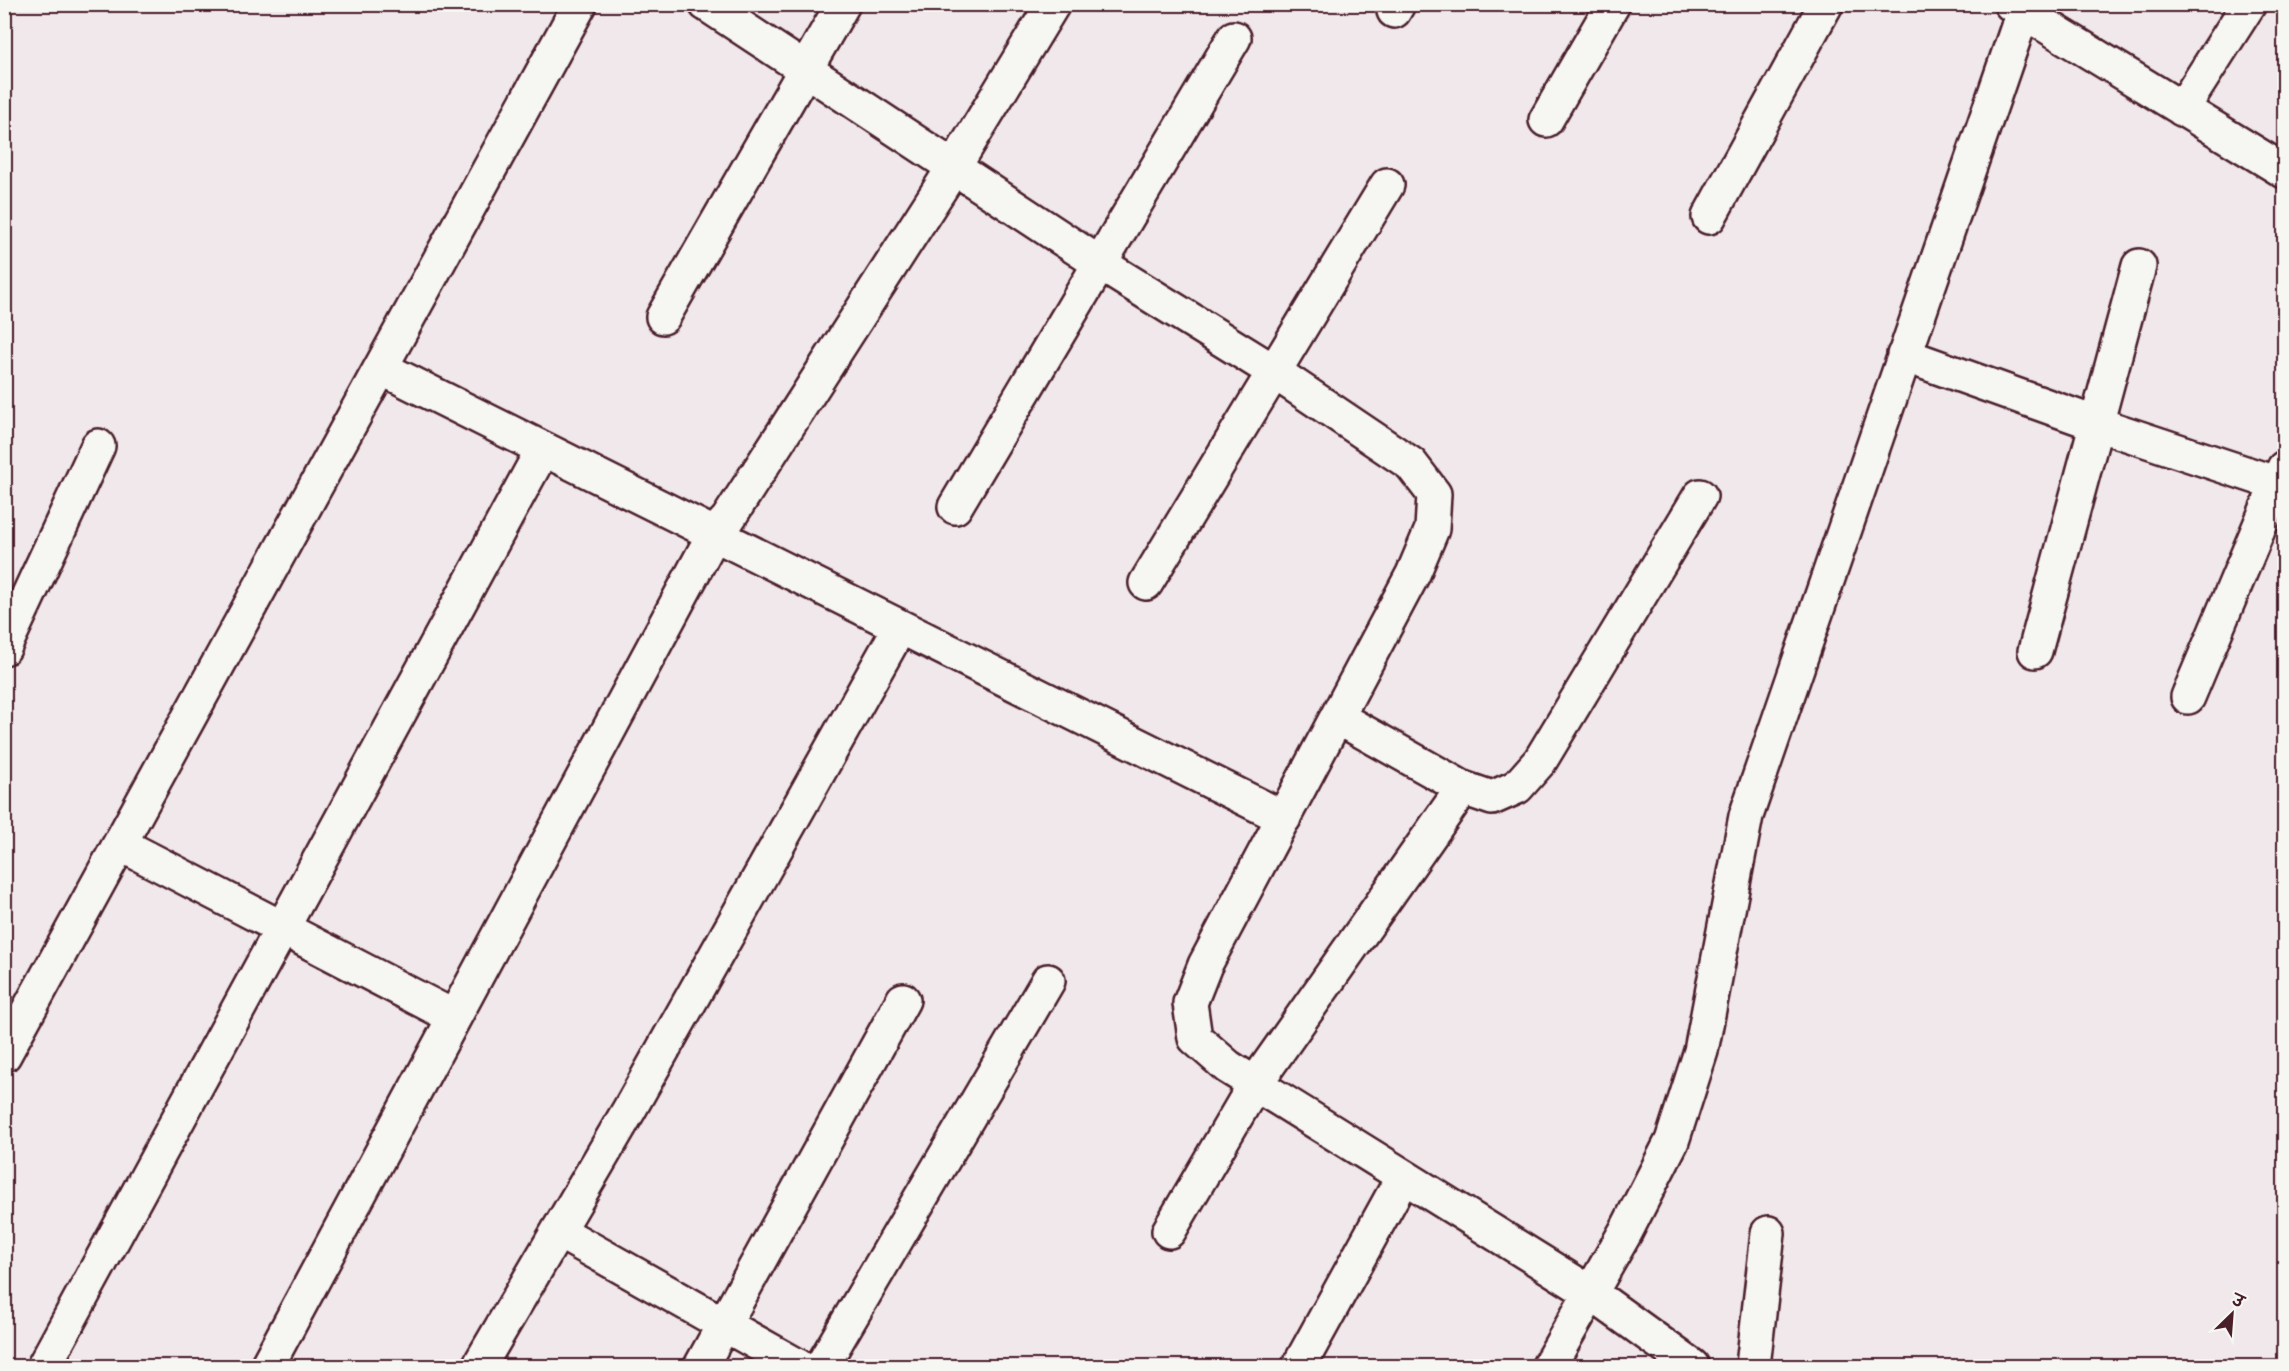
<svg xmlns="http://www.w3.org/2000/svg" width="2289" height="1371" viewBox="0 0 2289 1371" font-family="Delius,'Playpen Sans Deva',sans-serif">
  <rect width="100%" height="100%" fill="#f1e8ec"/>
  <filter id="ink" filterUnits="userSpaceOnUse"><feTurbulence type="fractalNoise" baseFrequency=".0167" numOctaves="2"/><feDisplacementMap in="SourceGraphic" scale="12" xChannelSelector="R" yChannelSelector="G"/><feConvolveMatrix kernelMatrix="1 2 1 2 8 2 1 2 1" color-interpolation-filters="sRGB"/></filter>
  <g filter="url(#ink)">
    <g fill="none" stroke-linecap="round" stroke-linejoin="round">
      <defs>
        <path id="minor" d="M706,4L1099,263L1273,371L1411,464L1434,494L1432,529L1413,574L1205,965L1190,1003L1195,1038L1228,1067L1591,1293L1692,1366
          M2011,4L2284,171
          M1394,11L1398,4
          M2182,109L2249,4
          M1546,120L1613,4
          M1709,217L1826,4
          M663,317L843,4
          M1904,355L2097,424L2278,484
          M381,368L1284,818
          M955,507L1234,38
          M1146,583L1387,185
          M4,648L98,446
          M2035,651L2139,266
          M2188,697L2284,468
          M1337,717L1463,788L1492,798L1517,787L1540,761L1700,496
          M120,844L454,1017
          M4,1055L580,4
          M558,1231L798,1366
          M1169,1231L1255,1084L1463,788
          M44,1366L543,449
          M267,1366L714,534L728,519L954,167L1053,4
          M479,1366L629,1110L900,627
          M701,1366L903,1000
          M822,1366L1048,981
          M1299,1366L1403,1177
          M1549,1366L1626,1231L1672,1141L1701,1051L1746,816L2023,12L2028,4
          M1753,1366L1768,1233"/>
      </defs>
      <!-- minor casing -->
      <use href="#minor" stroke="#4a1f2b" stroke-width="38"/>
      <!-- minor -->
      <use href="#minor" stroke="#f6f6f2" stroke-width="33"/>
    </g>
  </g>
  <!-- margin -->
  <rect width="2289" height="1371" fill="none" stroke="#f6f6f2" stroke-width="24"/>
  <rect x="12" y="12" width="2265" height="1347" fill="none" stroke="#4a1f2b" stroke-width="2" filter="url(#ink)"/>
  <!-- north arrow -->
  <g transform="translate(2232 1314) rotate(25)" stroke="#f6f6f2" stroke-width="4.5" paint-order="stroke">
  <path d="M0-4.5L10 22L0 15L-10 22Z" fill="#4a1f2b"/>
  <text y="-9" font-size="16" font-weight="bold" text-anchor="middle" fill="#4a1f2b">उ</text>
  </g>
</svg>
